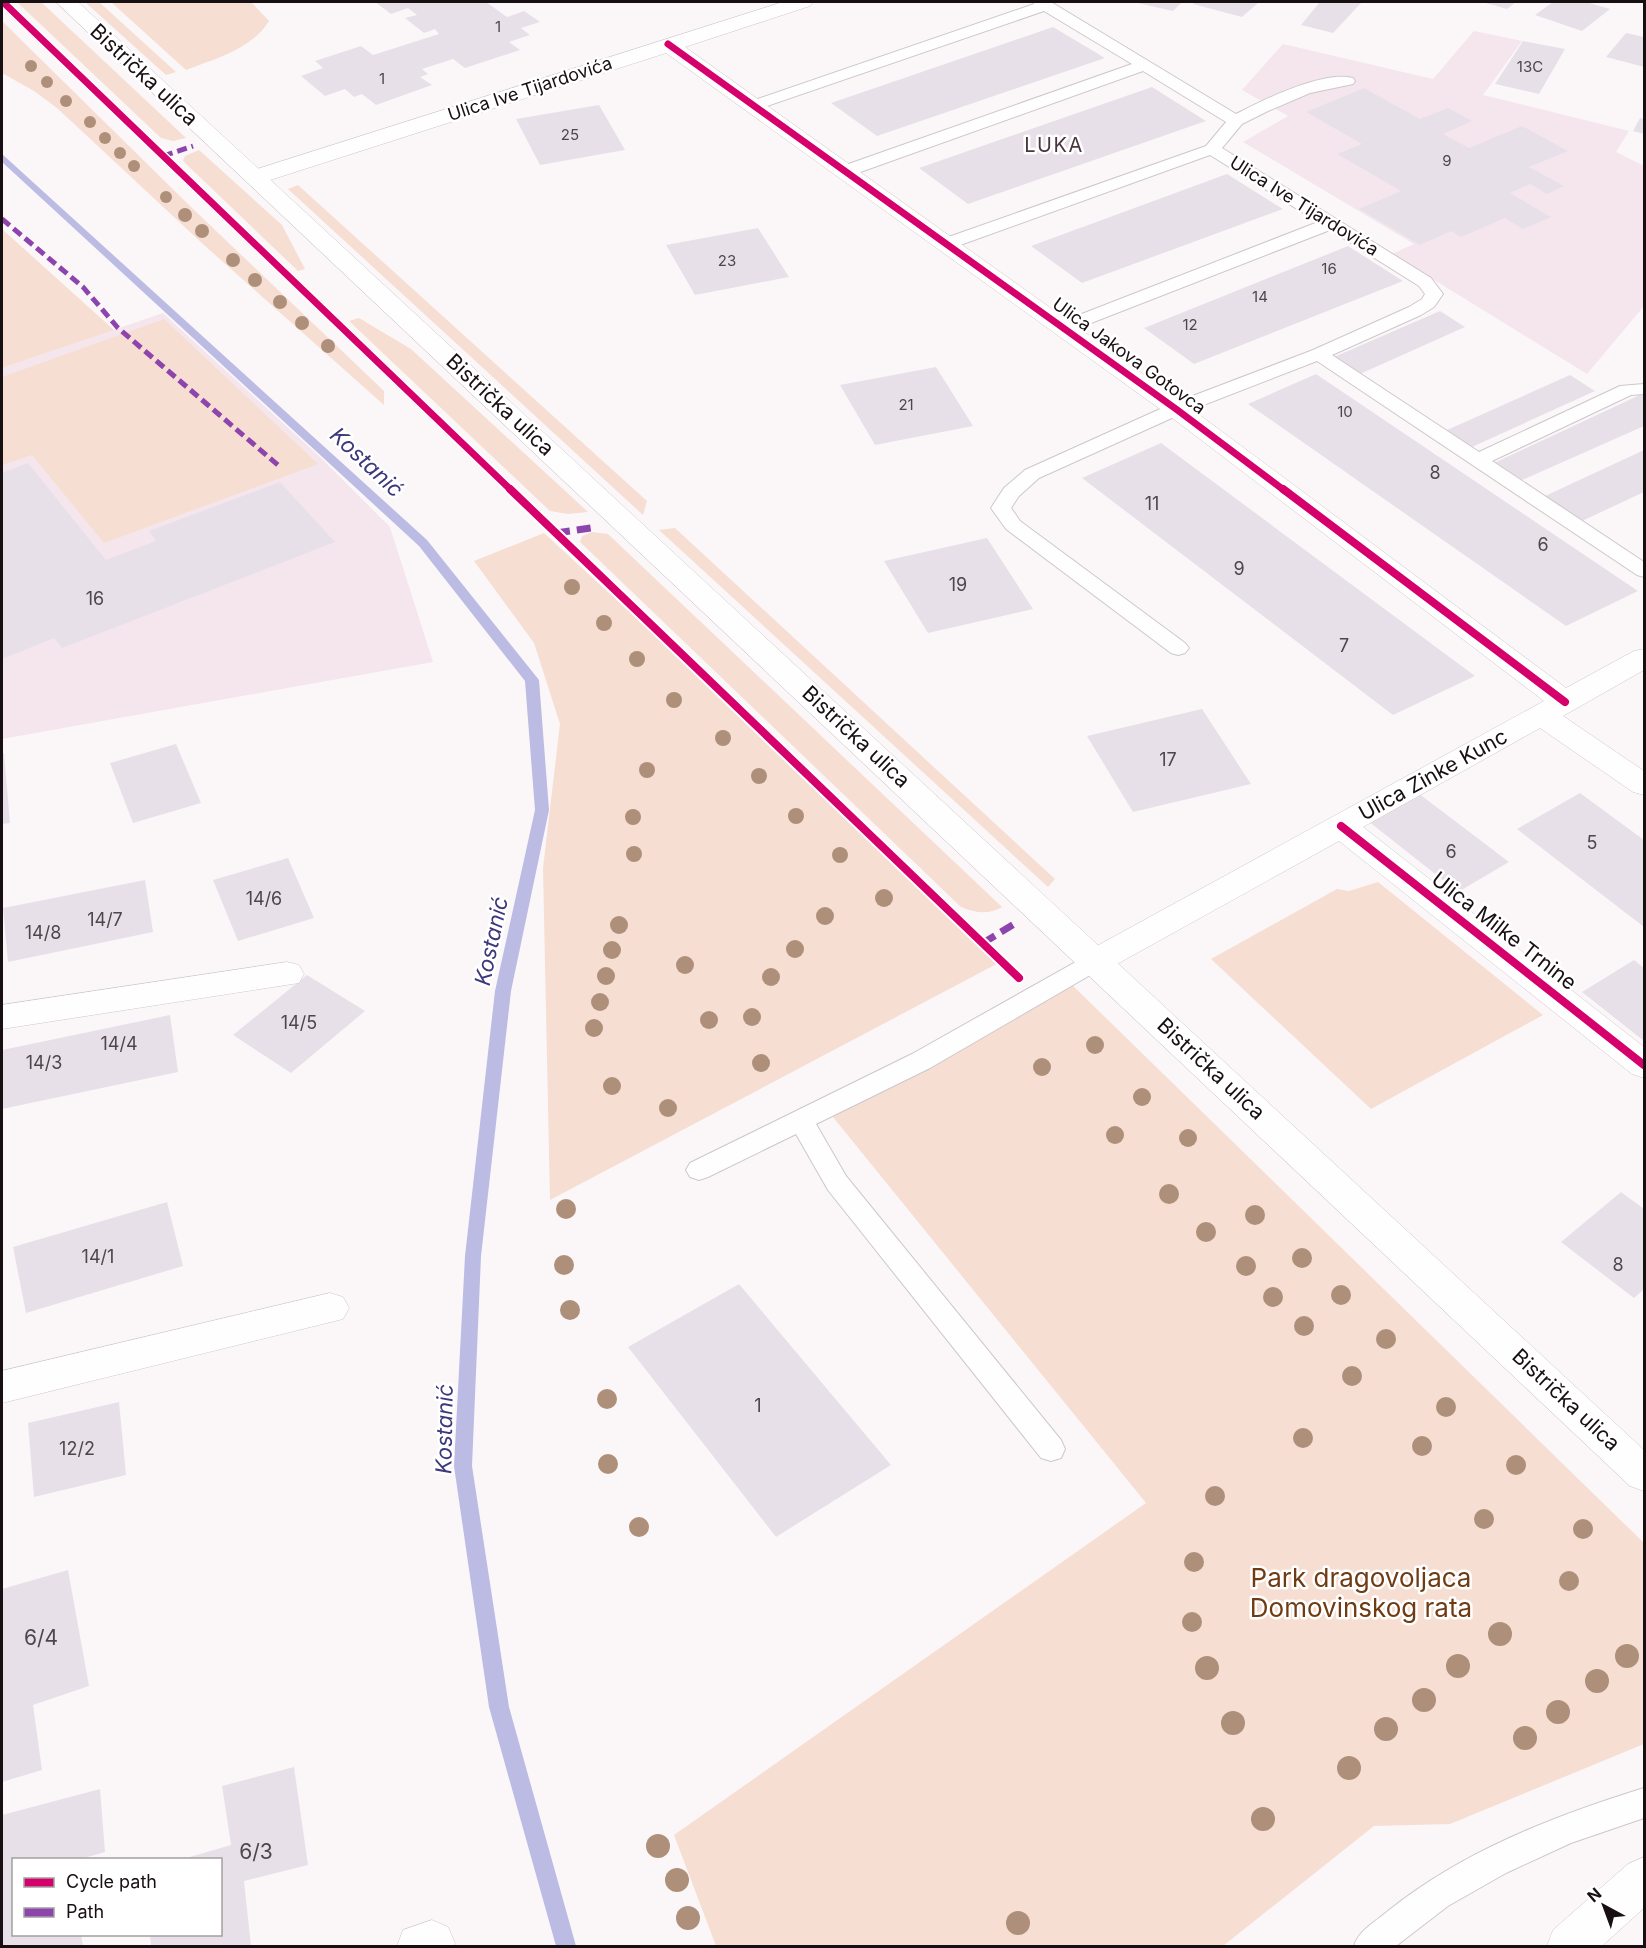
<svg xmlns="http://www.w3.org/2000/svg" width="1646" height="1948" viewBox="0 0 1646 1948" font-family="Inter,sans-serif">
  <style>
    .built { fill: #f4e6ec }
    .green { fill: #f6ded2 }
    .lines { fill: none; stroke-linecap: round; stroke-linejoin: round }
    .stream { fill: #bbbbe4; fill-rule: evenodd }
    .building { fill: #e8e0e9 }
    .lane-casing { stroke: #cdc7ca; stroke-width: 2 }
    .street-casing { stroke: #cdc7ca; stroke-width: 1 }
    .secondary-casing { stroke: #cdc7ca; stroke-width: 1 }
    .lane { fill: #fefefe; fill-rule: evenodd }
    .street { fill: #fefefe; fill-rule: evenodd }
    .secondary { fill: #fefefe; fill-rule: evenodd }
    .quiet-far1 { stroke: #8e44ad; stroke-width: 5; stroke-dasharray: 10 5; stroke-linecap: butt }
    .quiet { stroke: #8e44ad; stroke-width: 7; stroke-dasharray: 14 7; stroke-linecap: butt }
    .cycleway-far1-casing { stroke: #fff; stroke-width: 10 }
    .cycleway-casing { stroke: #fff; stroke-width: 12 }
    .cycleway-far1 { stroke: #d6006c; stroke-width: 7 }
    .cycleway { stroke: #d6006c; stroke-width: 8 }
    .tree { fill: #ae907a }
    .labels { text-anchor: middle; stroke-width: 5; stroke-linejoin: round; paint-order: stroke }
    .far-number-label { font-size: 15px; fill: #4e464b }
    .far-street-label { font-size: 18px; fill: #180f13; stroke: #fff }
    .number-label { font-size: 18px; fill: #4e464b }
    .far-quarter-label { font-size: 20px; letter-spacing: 1.5px; fill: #4b3640; stroke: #fff }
    .street-label { font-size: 21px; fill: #180f13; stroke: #fff }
    .near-number-label { font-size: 21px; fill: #4e464b }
    .water-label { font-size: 22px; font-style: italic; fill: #3d377c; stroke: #fff }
    .near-park-label { font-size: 26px; fill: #6f3b13; stroke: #fff }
  </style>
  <rect width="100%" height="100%" fill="#fbf7f9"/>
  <g class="built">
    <path d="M1474,31L1522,41L1483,95L1629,131L1616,152L1644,166V306L1587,374L1392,254L1414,244L1243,142L1288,116L1242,90L1283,44L1433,79Z"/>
    <path d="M163,313L319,456L390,527L433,662L2,739V368Z"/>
  </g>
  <g class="green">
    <path d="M17,2H41L186,138L173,141L161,138Z"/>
    <path d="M85,2H99L176,72L166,75Z"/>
    <path d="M111,2H251L269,21C252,49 215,59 186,70Z"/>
    <path d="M2,21L191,207L384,391V405L204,245L57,108L34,91L2,73Z"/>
    <path d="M199,150L282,225L305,269L298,271L183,161L185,156Z"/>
    <path d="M298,185L647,501L643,515L288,189Z"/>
    <path d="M2,229L114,330L2,368Z"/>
    <path d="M359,318L411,349L588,512L568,514L550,511L349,321Z"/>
    <path d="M164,319L318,464L104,543L32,455L2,465V377Z"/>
    <path d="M675,528L1055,879L1048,887L659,530Z"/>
    <path d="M592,532L608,534L1002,907C989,915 975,913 961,907L580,542L582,536Z"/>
    <path d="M544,533L1006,959L550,1200L543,868L560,724L534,643L474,561Z"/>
    <path d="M1378,882L1543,1015L1371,1109L1211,959L1337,889L1349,891Z"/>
    <path d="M1066,979L1644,1543V1744L1450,1824L1374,1826L1223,1946H716L674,1835L1146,1503L824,1106Z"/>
  </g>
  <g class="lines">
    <path class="stream" d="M2,154L427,540L539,680L549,810L511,991L481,1256L472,1466L509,1707L576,1946H556L489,1707L454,1466L465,1256L495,991L535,810L525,681L419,546L2,162Z"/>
  </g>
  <g class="building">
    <path d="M375,2H486L507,17L524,11L540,22L521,28L530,35L509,42L520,50L465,68L453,59L422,69L428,74L420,77L432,85L376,105L362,94L354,97L345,89L325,96L301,76L323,68L315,61L361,46L373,55L439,34L435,29L424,33L405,18L417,15L408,8L391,14Z"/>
    <path d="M1133,2H1182L1173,11Z"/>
    <path d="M1195,2H1259L1242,17L1193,4Z"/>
    <path d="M1320,2H1362L1333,33L1301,25Z"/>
    <path d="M1482,2H1516L1507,9Z"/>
    <path d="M1553,2H1586L1610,9L1582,31L1535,15Z"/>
    <path d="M1053,27L1105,58L877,136L831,103Z"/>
    <path d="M1626,33L1644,37V67L1606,57Z"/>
    <path d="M1523,41L1565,49L1539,94L1495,84Z"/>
    <path d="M1152,87L1206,121L968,204L919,168Z"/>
    <path d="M1364,88L1420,119L1448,108L1472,121L1443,134L1469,148L1522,126L1568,151L1529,167L1564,186L1547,194L1530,184L1510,193L1551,217L1523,229L1505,218L1461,237L1451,231L1420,245L1359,209L1401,191L1337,154L1362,144L1306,112Z"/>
    <path d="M599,105L625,150L540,165L516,119Z"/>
    <path d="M1640,118L1644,119V134L1633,131Z"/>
    <path d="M1227,174L1283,209L1082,283L1031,246Z"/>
    <path d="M758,228L789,277L695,295L666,245Z"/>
    <path d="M1348,246L1403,281L1194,364L1144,328Z"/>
    <path d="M1440,311L1465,327L1360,374L1334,357Z"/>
    <path d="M936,367L973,426L875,445L840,385Z"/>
    <path d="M1316,374L1638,591L1566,626L1248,404Z"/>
    <path d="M1570,375L1595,391L1472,447L1447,430Z"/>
    <path d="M1644,393V426L1520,481L1494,463Z"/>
    <path d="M1161,443L1475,676L1393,715L1082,478Z"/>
    <path d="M1644,450V492L1582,521L1545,496Z"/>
    <path d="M28,463L106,560L156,541L149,531L280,482L335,542L62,648L54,638L2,659V473Z"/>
    <path d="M987,538L1033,609L928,633L884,561Z"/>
    <path d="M1202,709L1251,784L1133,812L1087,736Z"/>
    <path d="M176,744L201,803L133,823L110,763Z"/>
    <path d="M4,753L10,823L2,824V754Z"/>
    <path d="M1414,790L1509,862L1458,892L1363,817Z"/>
    <path d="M1580,793L1644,840V927L1517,829Z"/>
    <path d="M288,858L314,918L238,941L213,880Z"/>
    <path d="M145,880L153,932L8,962L3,908Z"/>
    <path d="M1634,960L1644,968V1041L1582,992Z"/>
    <path d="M307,975L365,1011L291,1073L233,1035Z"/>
    <path d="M170,1015L178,1072L2,1109V1050Z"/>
    <path d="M1621,1192L1644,1209V1289L1634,1298L1561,1242Z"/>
    <path d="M167,1202L183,1266L26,1313L13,1247Z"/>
    <path d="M739,1284L891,1465L776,1537L628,1347Z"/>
    <path d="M119,1402L126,1475L34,1497L28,1423Z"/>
    <path d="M68,1570L89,1686L33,1705L42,1770L2,1782V1589Z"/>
    <path d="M294,1767L308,1865L244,1881L251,1946H151L150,1934H220V1860L183,1859L231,1845L222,1786Z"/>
    <path d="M100,1789L105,1852L77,1860H14V1934H81L83,1946H2V1815Z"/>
  </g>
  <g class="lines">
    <g class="lane-casing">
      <g id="lane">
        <path d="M1033,2H1051L1236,114C1263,100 1323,70 1353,78L1355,81L1353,84L1310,93L1268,111L1242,124L1222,148L1431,278L1443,294L1434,307L1421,315L1332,355L1479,452L1620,386L1644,384V394L1631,395L1492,461L1644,562V577L1637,575L1317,361L1183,413L1039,478L1019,496L1011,508L1020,521L1185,643L1189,648L1185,653L1178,655L1171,653L1006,529L991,508L1004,488L1025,470L1169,405L1313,350L1409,307L1422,299L1425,294L1419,286L1330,230L1068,332H1056L1053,328L1056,324L1318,222L1210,155L952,248H940L937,244L940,240L1206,146L1226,122L1143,71L852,175H840L838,171L840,167L1132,64L1044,11L761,108H749L747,105L749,102L1034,4Z"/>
        <path d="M1096,952L1104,955L1108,961L1104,967L930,1068L816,1124L846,1176L1061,1440L1065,1449L1061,1458L1051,1461L1041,1458L828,1190L796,1134L708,1177L699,1180L690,1177L686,1170L690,1163L912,1054L1088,955Z"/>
        <path d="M1644,1788V1818L1571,1843L1506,1873L1448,1906L1396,1946H1354C1359,1930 1375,1922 1388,1911C1463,1851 1554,1816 1644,1788Z"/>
      </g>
    </g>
    <g class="street-casing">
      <g id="street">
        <path d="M783,2H813L810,6L685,47L1185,404L1566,688L1634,651L1644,649V670L1563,716L1644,771V795L1633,792L1540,728L1363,827L1644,1047V1078L1632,1074L1339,841L1108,969L1096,973L1084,969L1080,961L1084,953L1544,701L1167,414L666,53L264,182L256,184L248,182L245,177L248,172Z"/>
        <path d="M287,962L299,965L304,974L299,983L2,1029V1005Z"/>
        <path d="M330,1293L343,1297L349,1308L343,1319L2,1403V1371Z"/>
        <path d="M432,1920L448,1927L455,1943L453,1946H397L403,1930Z"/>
      </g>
    </g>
    <g class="secondary-casing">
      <g id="secondary">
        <path d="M56,2H78L1644,1450V1491L1630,1486Z"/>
        <path d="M1644,1857V1908L1602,1946H1547L1553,1930L1628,1864Z"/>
      </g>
    </g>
    <use href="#lane" class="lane"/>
    <use href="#street" class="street"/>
    <use href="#secondary" class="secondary"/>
    <g class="quiet-far1">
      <path d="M163,156L193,146"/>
      <path d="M2,219L83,287L118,328L278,465"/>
    </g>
    <g class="quiet">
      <path d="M556,533L591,528"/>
      <path d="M983,943L1016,923"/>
    </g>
    <g class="cycleway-far1-casing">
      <g id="cycleway-far1">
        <path d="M3,2L512,491"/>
        <path d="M668,44L1176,409L1285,491"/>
      </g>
    </g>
    <g class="cycleway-casing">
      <g id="cycleway">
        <path d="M510,489L1019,978"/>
        <path d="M1283,489L1565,702"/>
        <path d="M1341,826L1644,1065"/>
      </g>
    </g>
    <use href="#cycleway-far1" class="cycleway-far1"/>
    <use href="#cycleway" class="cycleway"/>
  </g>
  <g class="tree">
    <circle cx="31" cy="66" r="6"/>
    <circle cx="47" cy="82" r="6"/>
    <circle cx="66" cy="101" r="6"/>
    <circle cx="90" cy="122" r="6"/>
    <circle cx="105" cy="138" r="6"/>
    <circle cx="120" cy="153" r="6"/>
    <circle cx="134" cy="166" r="6"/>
    <circle cx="166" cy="197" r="6"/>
    <circle cx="185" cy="215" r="7"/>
    <circle cx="202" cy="231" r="7"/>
    <circle cx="233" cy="260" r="7"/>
    <circle cx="255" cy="280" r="7"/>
    <circle cx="280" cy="302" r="7"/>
    <circle cx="302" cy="323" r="7"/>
    <circle cx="328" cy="346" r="7"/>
    <circle cx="572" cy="587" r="8"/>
    <circle cx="604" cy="623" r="8"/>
    <circle cx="637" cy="659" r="8"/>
    <circle cx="674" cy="700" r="8"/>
    <circle cx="723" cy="738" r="8"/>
    <circle cx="647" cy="770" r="8"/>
    <circle cx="759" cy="776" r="8"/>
    <circle cx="796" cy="816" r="8"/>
    <circle cx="633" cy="817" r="8"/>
    <circle cx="634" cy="854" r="8"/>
    <circle cx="840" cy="855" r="8"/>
    <circle cx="884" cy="898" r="9"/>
    <circle cx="825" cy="916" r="9"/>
    <circle cx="619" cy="925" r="9"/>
    <circle cx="795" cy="949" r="9"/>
    <circle cx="612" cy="950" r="9"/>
    <circle cx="685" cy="965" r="9"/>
    <circle cx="606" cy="976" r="9"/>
    <circle cx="771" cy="977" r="9"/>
    <circle cx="600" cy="1002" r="9"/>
    <circle cx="752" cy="1017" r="9"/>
    <circle cx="709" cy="1020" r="9"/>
    <circle cx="594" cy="1028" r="9"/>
    <circle cx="1095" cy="1045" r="9"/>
    <circle cx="761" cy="1063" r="9"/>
    <circle cx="1042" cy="1067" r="9"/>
    <circle cx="612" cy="1086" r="9"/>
    <circle cx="1142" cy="1097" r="9"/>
    <circle cx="668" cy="1108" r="9"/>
    <circle cx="1115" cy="1135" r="9"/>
    <circle cx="1188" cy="1138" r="9"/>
    <circle cx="1169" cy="1194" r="10"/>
    <circle cx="566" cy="1209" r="10"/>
    <circle cx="1255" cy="1215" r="10"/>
    <circle cx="1206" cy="1232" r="10"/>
    <circle cx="1302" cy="1258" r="10"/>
    <circle cx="564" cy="1265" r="10"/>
    <circle cx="1246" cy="1266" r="10"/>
    <circle cx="1341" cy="1295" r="10"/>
    <circle cx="1273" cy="1297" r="10"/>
    <circle cx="570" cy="1310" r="10"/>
    <circle cx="1304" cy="1326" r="10"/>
    <circle cx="1386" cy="1339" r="10"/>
    <circle cx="1352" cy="1376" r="10"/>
    <circle cx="607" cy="1399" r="10"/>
    <circle cx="1446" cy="1407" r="10"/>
    <circle cx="1303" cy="1438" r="10"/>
    <circle cx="1422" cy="1446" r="10"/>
    <circle cx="608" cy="1464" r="10"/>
    <circle cx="1516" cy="1465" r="10"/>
    <circle cx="1215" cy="1496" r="10"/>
    <circle cx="1484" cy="1519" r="10"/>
    <circle cx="639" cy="1527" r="10"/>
    <circle cx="1583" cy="1529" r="10"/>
    <circle cx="1194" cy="1562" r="10"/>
    <circle cx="1569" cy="1581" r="10"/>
    <circle cx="1192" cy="1622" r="10"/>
    <circle cx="1500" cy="1634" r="12"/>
    <circle cx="1627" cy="1656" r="12"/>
    <circle cx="1458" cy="1666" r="12"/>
    <circle cx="1207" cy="1668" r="12"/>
    <circle cx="1597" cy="1681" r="12"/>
    <circle cx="1424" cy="1700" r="12"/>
    <circle cx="1558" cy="1712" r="12"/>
    <circle cx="1233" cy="1723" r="12"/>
    <circle cx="1386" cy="1729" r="12"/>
    <circle cx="1525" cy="1738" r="12"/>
    <circle cx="1349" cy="1768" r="12"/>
    <circle cx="1263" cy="1819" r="12"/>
    <circle cx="658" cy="1846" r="12"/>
    <circle cx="677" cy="1880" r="12"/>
    <circle cx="688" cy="1918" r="12"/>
    <circle cx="1018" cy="1923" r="12"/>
  </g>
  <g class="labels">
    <g class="far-number-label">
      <text x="498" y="32">1</text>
      <text x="1530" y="72">13C</text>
      <text x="382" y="84">1</text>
      <text x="570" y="140">25</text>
      <text x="1447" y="166">9</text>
      <text x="727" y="266">23</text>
      <text x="1329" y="274">16</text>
      <text x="1260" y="302">14</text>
      <text x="1190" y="330">12</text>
      <text x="906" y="410">21</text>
      <text x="1345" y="417">10</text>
    </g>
    <g class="far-street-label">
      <text transform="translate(530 89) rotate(-18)" y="6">Ulica Ive Tijardovića</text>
      <text transform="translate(1304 206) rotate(32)" y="6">Ulica Ive Tijardovića</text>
      <text transform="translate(1129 356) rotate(36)" y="6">Ulica Jakova Gotovca</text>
    </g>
    <g class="number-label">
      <text x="1435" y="479">8</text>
      <text x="1152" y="510">11</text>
      <text x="1543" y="551">6</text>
      <text x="1239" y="575">9</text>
      <text x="958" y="591">19</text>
      <text x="95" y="605">16</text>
      <text x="1344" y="652">7</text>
      <text x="1168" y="766">17</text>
      <text x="1592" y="849">5</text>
      <text x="1451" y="858">6</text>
      <text x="264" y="905">14/6</text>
      <text x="105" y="926">14/7</text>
      <text x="43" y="939">14/8</text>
      <text x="299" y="1029">14/5</text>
      <text x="119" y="1050">14/4</text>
      <text x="44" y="1069">14/3</text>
      <text x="98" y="1263">14/1</text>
      <text x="1618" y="1271">8</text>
      <text x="758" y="1412">1</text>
      <text x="77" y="1455">12/2</text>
    </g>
    <g class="far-quarter-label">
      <text x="1054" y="152">LUKA</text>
    </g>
    <g class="street-label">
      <text transform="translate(144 75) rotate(43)" y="7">Bistrička ulica</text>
      <text transform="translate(500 405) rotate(43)" y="7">Bistrička ulica</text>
      <text transform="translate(856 737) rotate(43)" y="7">Bistrička ulica</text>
      <text transform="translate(1433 775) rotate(-29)" y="7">Ulica Zinke Kunc</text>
      <text transform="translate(1504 931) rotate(38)" y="7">Ulica Milke Trnine</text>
      <text transform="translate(1211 1069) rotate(43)" y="7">Bistrička ulica</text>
      <text transform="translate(1566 1400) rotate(43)" y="7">Bistrička ulica</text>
    </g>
    <g class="near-number-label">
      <text x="41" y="1645">6/4</text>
      <text x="256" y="1859">6/3</text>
    </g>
    <g class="water-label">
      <text transform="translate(367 462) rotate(43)" y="8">Kostanić</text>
      <text transform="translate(491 941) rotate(-78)" y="8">Kostanić</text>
      <text transform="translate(444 1429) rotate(-89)" y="8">Kostanić</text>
    </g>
    <g class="near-park-label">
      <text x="1361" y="1587">Park dragovoljaca<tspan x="1361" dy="30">Domovinskog rata</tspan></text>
    </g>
  </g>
  <rect width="1646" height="1948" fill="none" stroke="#180f13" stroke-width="6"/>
  <rect x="12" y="1858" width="210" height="78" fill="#ffffff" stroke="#a39fa1" stroke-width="1.5"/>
  <rect x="24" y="1878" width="30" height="9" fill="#d6006c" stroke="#a39fa1" stroke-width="1.5"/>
  <text x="66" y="1888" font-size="18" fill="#180f13">Cycle path</text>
  <rect x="24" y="1908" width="30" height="9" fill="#8e44ad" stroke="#a39fa1" stroke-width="1.5"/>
  <text x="66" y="1918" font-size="18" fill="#180f13">Path</text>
  <g transform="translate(1604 1906) rotate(319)" stroke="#ffffff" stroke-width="4.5" paint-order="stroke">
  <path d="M0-4.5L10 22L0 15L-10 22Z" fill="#180f13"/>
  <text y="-9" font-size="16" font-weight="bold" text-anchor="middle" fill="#180f13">N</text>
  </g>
</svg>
